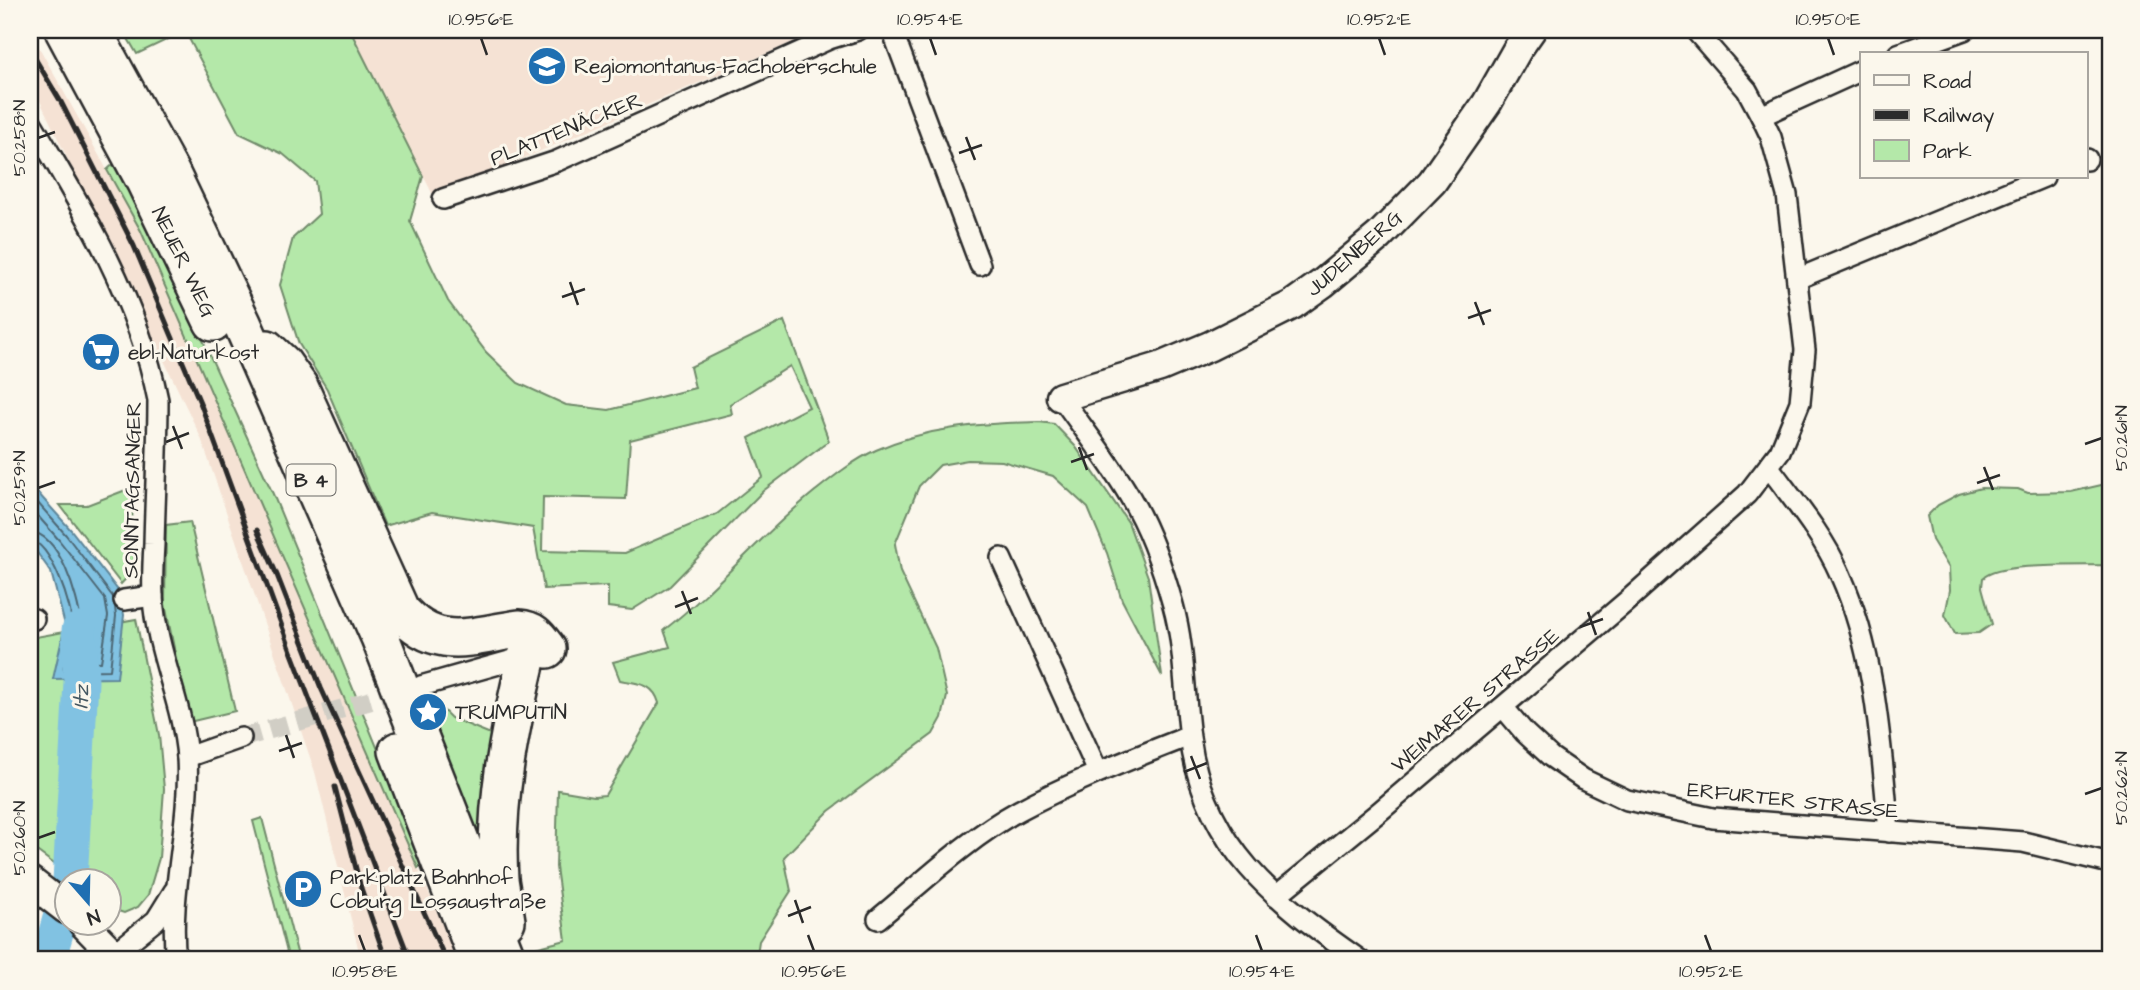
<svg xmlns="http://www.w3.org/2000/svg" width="2140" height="990" viewBox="0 0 2140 990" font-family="'Architects Daughter',sans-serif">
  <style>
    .built { fill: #f5e2d4 }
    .green { fill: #b4e8a9; stroke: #708a6a; stroke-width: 2; fill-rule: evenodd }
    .water { fill: #81c2e2; stroke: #5f8699; stroke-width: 2 }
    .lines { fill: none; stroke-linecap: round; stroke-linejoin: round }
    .shore { stroke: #4d6774; stroke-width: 2 }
    .river { stroke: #81c2e2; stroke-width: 35 }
    .street-tunnel { stroke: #d1cec5; stroke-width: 19; stroke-dasharray: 19 10; stroke-linecap: butt }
    .street-casing { stroke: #2b2b2b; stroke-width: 24 }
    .secondary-casing { stroke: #2b2b2b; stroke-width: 33 }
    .highway-casing { stroke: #2b2b2b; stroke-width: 42 }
    .street { stroke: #fbf7ec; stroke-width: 19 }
    .secondary { stroke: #fbf7ec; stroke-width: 28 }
    .highway { stroke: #fbf7ec; stroke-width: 37 }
    .rail { stroke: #2b2b2b; stroke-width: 5 }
    .ticks { fill: none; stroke: #2b2b2b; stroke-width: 2.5 }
    .labels { text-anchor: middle; stroke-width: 6; stroke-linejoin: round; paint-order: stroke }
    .shield { fill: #fbf7ec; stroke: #696865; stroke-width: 2 }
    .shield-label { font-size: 19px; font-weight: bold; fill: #2b2b2b }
    .poi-label { font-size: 21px; fill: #2b2b2b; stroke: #fbf7ec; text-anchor: start }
    .street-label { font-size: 21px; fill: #2b2b2b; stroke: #fbf7ec }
    .water-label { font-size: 23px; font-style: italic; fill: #455862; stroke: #fbf7ec }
    .neatline { fill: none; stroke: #2b2b2b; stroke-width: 2.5 }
    .ticks-label { font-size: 18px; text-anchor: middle; fill: #2b2b2b }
  </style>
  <rect width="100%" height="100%" fill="#fbf7ec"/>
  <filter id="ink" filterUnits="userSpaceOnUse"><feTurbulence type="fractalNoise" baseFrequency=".0143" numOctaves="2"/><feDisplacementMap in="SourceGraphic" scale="14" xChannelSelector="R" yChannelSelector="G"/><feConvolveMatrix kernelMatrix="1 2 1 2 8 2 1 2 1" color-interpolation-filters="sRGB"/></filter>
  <g filter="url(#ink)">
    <g class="built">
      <path d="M350,30H821L434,197Z"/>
      <path d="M30,31L141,231L458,960H361L315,772L201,438L40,101L30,83Z"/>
    </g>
    <g class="green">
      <path d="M123,30H350L423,176L410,221L448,301L486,352L518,383L566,405L609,410L695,388L690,367L784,321L829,441L763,491L670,586L632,610L608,607V586L544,589L533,528L432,512L385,526L327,389L299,344L280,285L293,238L319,214L315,181L283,154L239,133L185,31L137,54ZM790,366L809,407L749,438L763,477L717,514L625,553L542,551L543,497L626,499L630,440L732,414L730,404Z"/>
      <path d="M120,158L273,494L425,864L418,868L141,231L107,170Z"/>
      <path d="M1039,422L1054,424L1075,446L1128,522L1148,577L1162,676L1122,600L1107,553L1088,508L1053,476L1002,461L968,460L940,465L919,486L895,544L900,572L936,648L947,696L942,718L933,734L829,811L784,857L791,891L759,941L756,960H537L535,948L566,940L556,867L558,790L594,796L605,795L659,703C653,683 639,684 620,680L613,662L670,647L664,630C718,588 761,535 814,492C833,477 854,460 876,450C928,427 983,423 1039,422Z"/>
      <path d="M2110,483V565C2084,566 1999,562 1983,578L1982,587L1992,624L1979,633L1955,634L1945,615L1950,590L1949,568L1932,540L1927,516L1938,505L1959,494L1981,488L2018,489L2028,493L2071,492Z"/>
      <path d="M131,488L135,569L121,584L60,505H87Z"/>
      <path d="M190,522L235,711L189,722L165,604L166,525Z"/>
      <path d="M136,619L159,735L164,789L159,858L148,895L138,907L124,913L109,908L108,881H77L30,846V638Z"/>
      <path d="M444,711L451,718L498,737L483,846L432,716Z"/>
      <path d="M262,818L299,960H289L253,821Z"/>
    </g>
    <path class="water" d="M30,484L71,530L120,593L124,615L117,678L53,679L65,625L51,572L30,543Z"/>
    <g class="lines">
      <g class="shore">
        <path d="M30,494L66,535L113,597"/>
        <path d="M30,507L59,540L105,599L108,616L101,662L74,661C75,649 82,635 81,623C78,598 60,533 30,532"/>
        <path d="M30,540C51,543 73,608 72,627C71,642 62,657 64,671L110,670L116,616L115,607"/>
      </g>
      <g class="river">
        <path d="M70,881L81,682L79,630"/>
        <path d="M48,960L66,898"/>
      </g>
      <path class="street-tunnel" d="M241,738L408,690"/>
      <g class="street-casing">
        <g id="street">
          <path d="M892,30L980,265"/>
          <path d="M1898,54L1964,30"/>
          <path d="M1761,116L1862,70"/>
          <path d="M30,120C82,207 138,299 158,400C158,448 155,496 154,544C153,561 152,579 153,597C156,652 183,703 187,758C191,826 168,893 176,960"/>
          <path d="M2086,160L2087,159"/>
          <path d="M443,199L557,161L829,39L858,30"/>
          <path d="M1797,279L2044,177"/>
          <path d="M1061,397C1084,430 1110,462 1130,497C1150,530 1163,569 1173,605C1185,648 1184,693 1190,737C1204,846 1275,901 1360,960"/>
          <path d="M1769,467C1794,501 1823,535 1840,574C1876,654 1881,746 1889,832"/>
          <path d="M1001,558L1098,772"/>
          <path d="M124,600L153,596"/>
          <path d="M30,620L34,619"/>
          <path d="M421,686L527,656"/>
          <path d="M1503,707L1525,733L1551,757L1583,779L1627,800L1713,818L2023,842L2110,863"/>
          <path d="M187,757L241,738"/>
          <path d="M1276,896L1379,812L1627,601L1747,494L1780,451L1800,402L1805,350L1787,195L1771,137L1761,116L1747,90L1695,30"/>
          <path d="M878,919C923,882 967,839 1018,811C1073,781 1131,759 1189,736"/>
          <path d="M114,954L156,920L174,891"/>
        </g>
      </g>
      <g class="secondary-casing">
        <g id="secondary">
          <path d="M1061,397L1160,367L1210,346L1292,305L1323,283L1379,236L1432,182L1487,103L1517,50L1531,30"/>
          <path d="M30,881L66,909"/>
          <path d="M83,923L119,960"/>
        </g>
      </g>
      <g class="highway-casing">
        <g id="highway">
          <path d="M64,30L145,181L213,322"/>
          <path d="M92,30L171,174L242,323L380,637L507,960"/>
          <path d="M267,349L282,363L299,387L400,610C436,652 470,636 519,629C534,630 538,637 547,649"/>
          <path d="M398,751L478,960"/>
          <path d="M506,921C504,907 501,893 499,879C494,804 510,728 527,656"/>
        </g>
      </g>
      <use href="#street" class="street"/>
      <use href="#secondary" class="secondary"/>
      <use href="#highway" class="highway"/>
      <g class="rail">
        <path d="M30,50L61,102L134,246L201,405L291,651L410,960"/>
        <path d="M257,530L277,575L321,688L446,960"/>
        <path d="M335,787L361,888L386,960"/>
      </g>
    </g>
  </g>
  <path class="ticks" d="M481,38L487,55M930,38L936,55M1379,38L1385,55M1828,38L1834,55M966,137L975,160M38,138L55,132M959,153L982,145M570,282L578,305M562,297L585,289M1475,302L1484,325M1468,318L1491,310M173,426L182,449M166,442L189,433M2085,444L2102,438M1079,447L1087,470M1071,462L1094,454M1984,467L1993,490M1977,483L2000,475M38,488L55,482M682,591L691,614M675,607L698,598M1588,612L1596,635M1580,627L1603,619M286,735L294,758M279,751L302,743M1191,756L1200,779M1184,772L1207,763M2085,794L2102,788M38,838L55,832M795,900L803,923M788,916L811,907M359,935L365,951M808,935L814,951M1256,935L1262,951M1705,935L1711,951"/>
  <defs>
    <g id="school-disc" transform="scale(2.0125)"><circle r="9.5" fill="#1f6fb2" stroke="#fbf7ec"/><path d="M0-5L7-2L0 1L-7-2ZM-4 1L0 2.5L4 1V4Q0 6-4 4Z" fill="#fff"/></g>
    <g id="supermarket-disc" transform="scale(2.0125)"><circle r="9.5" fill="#1f6fb2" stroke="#fbf7ec"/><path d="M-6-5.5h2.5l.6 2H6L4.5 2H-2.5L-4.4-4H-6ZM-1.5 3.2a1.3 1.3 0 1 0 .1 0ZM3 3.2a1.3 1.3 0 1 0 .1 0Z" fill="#fff"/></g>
    <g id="sight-disc" transform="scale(2.0125)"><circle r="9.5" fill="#1f6fb2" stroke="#fbf7ec"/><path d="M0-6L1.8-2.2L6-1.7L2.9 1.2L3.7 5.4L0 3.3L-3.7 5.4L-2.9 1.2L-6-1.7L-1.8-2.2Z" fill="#fff"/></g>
    <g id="parking-disc" transform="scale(2.0125)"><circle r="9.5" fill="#1f6fb2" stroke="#fbf7ec"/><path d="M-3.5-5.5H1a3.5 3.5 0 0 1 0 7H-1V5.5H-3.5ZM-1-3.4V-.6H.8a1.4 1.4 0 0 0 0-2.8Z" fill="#fff"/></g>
  </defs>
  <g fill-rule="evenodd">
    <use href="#school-disc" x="547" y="66"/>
    <use href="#supermarket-disc" x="101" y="352"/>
    <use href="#sight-disc" x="428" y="712"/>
    <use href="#parking-disc" x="303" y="889"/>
  </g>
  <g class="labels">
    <rect class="shield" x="286.5" y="464.5" width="49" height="31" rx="5"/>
    <g class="shield-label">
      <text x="311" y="487">B 4</text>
    </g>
    <g class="poi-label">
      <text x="574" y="73">Regiomontanus-Fachoberschule</text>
      <text x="128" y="359">ebl-Naturkost</text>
      <text x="455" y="719">TRUMPUTIN</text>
      <text x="330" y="884">Parkplatz Bahnhof<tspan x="330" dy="24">Coburg Lossaustraße</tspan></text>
    </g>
    <g class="street-label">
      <text transform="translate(566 129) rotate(-22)" y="7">PLATTENÄCKER</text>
      <text transform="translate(1354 253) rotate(-41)" y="7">JUDENBERG</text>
      <text transform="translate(184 262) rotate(64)" y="7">NEUER WEG</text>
      <text transform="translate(132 490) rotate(-89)" y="7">SONNTAGSANGER</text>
      <text transform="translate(1475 700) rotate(-40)" y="7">WEIMARER STRASSE</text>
      <text transform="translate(1793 800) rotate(6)" y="7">ERFURTER STRASSE</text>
    </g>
    <g class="water-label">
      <text transform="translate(80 697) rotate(-88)" y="8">Itz</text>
    </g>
  </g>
  <rect width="2140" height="990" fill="none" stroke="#fbf7ec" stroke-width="77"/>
  <rect x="1860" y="52" width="228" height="126" fill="#fbf7ec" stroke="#a8a59f" stroke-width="2"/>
  <rect x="1874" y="75" width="35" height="10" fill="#fbf7ec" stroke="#a8a59f" stroke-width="2"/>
  <text x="1923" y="88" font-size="21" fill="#2b2b2b">Road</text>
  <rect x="1874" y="110" width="35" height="10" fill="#2b2b2b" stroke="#a8a59f" stroke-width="2"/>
  <text x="1923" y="122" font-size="21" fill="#2b2b2b">Railway</text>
  <rect x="1874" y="140" width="35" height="21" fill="#b4e8a9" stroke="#a8a59f" stroke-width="2"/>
  <text x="1923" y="158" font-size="21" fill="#2b2b2b">Park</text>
  <g transform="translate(88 902) rotate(160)"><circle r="33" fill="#fbf7ec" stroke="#a8a59f" stroke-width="2"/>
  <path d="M0-5L12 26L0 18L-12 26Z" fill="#1f6fb2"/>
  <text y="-10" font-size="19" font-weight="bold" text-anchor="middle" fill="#2b2b2b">N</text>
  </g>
  <rect x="38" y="38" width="2064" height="913" class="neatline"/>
  <g class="ticks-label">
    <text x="481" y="25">10.956°E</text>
    <text x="930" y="25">10.954°E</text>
    <text x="1379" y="25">10.952°E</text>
    <text x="1828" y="25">10.950°E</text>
    <text transform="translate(19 138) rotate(-90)" y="6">50.258°N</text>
    <text transform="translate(2121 438) rotate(-90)" y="6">50.261°N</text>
    <text transform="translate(19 488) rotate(-90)" y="6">50.259°N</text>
    <text transform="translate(2121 788) rotate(-90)" y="6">50.262°N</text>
    <text transform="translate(19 838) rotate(-90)" y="6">50.260°N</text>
    <text x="365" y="977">10.958°E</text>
    <text x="814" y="977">10.956°E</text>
    <text x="1262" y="977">10.954°E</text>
    <text x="1711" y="977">10.952°E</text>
  </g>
</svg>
